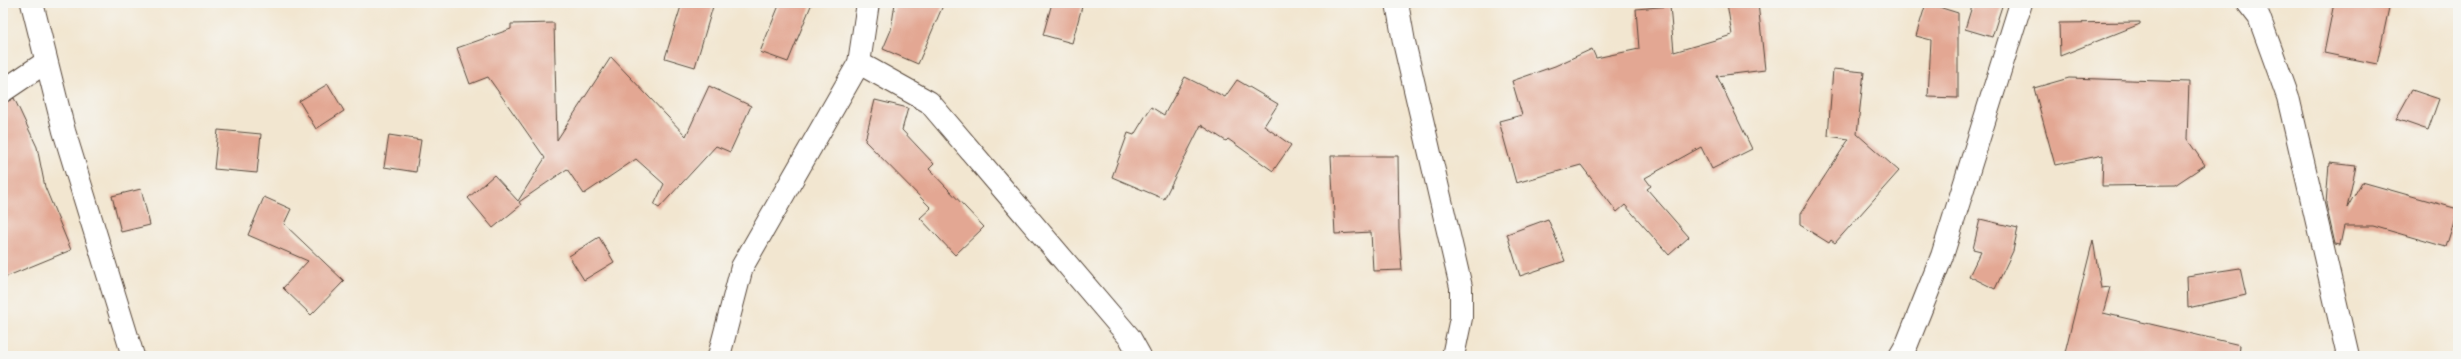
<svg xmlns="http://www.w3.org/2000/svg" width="2461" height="359" viewBox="0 0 2461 359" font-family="'IM FELL DW Pica',serif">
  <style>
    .building { fill: #e3a793 }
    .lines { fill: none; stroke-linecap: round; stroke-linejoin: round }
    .street-casing { stroke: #564639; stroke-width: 24 }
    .street { stroke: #fff; stroke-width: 22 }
  </style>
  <rect width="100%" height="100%" fill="#f6f6f2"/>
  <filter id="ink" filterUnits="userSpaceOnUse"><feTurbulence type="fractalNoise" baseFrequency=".025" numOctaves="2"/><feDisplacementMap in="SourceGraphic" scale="8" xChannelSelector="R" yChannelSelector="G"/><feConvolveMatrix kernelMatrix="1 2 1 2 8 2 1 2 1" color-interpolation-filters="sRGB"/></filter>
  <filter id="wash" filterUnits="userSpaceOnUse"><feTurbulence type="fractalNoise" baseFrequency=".012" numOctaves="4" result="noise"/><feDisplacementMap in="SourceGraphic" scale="16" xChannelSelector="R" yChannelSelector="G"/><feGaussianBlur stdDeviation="0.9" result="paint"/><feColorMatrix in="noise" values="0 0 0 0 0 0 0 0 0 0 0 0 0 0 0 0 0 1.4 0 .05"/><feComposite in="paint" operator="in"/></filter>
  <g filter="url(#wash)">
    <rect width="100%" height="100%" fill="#f2e6d0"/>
    <g id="blocks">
      <g class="building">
        <path d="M682,3H714L695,67L665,58Z"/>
        <path d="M780,3H812L788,62L760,52Z"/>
        <path d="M895,3H944L918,64L883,49L891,30Z"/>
        <path d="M1052,3H1083L1072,43L1043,35Z"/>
        <path d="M1727,3H1758L1765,70L1717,76L1752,149L1712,169L1701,147L1645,178L1651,186L1647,189L1689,237L1669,255L1625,205L1617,212L1581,165L1516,183L1499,121L1522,115L1512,81L1555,66L1592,49L1596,58L1639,49L1636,9L1670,6L1674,52L1732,35Z"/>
        <path d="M1926,3L1958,13V98L1928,97L1931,40L1916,36Z"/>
        <path d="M1973,3H2003L1992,37L1965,29Z"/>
        <path d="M2334,3H2390L2377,64L2324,53Z"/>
        <path d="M2140,22V24L2060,56L2059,23Z"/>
        <path d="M554,23L557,140L611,57L686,136L709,86L751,106L730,152L716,146L659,208L654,205L664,184L636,159L584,194L567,169L519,202L521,205L493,228L468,198L494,175L518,201L545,158L488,77L470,84L457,48L511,29V24Z"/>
        <path d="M1833,69L1864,72L1857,134L1899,171L1835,243L1831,240L1829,243L1800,225V214L1849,139L1828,136Z"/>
        <path d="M1185,77L1225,97L1237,80L1278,104L1264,126L1291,145L1273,171L1228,139L1226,141L1201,125L1164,199L1112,177L1128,133L1134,135L1151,107L1164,115Z"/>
        <path d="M2069,78L2189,82L2187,139L2205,165L2175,185L2102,186L2103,155L2055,165L2034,88Z"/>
        <path d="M328,84L344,111L316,129L299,101Z"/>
        <path d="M2412,90L2439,99L2428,130L2396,119Z"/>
        <path d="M14,98L37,147L45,187L71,250L3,278V103Z"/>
        <path d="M875,100L908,108L902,130L934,164L929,169L984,227L955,255L920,218L931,208L865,141Z"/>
        <path d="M218,130L261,134L257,173L214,169Z"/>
        <path d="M389,135L421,140L416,172L384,167Z"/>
        <path d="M1331,156H1398L1399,230L1402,270L1373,271L1371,232L1335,234Z"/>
        <path d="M2329,163L2356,166L2347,208L2362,182L2458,209L2446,247L2373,226H2344L2340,245L2335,244L2326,204Z"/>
        <path d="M141,189L150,225L121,232L112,196Z"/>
        <path d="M264,197L291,209L284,224L344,281L311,315L283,288L308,261L248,235Z"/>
        <path d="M1548,219L1565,261L1520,276L1507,234Z"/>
        <path d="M1980,219L2018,228L2013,251L1995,289L1969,276L1981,251L1973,249Z"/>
        <path d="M599,237L614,262L584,280L569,256Z"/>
        <path d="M2093,240L2101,288L2110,287L2103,313L2240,345L2239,356H2064Z"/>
        <path d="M2240,268L2246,295L2188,308L2187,276Z"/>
      </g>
    </g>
  </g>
  <g filter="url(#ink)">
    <use href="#blocks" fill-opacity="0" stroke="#564639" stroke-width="1"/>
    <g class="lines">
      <g class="street-casing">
        <g id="street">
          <path d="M32,3L64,131L133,356"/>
          <path d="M1397,3L1404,42L1461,287V318L1453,356"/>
          <path d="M2248,3L2259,17L2288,97L2348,356"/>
          <path d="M859,63L929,102L1130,338L1140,356"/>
          <path d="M3,91L46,62"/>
          <path d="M719,356L742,267L859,63L868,3"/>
          <path d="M1900,356L1907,344L1942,256L2021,3"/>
        </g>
      </g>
      <use href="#street" class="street"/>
    </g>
  </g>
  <rect width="2461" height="359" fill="none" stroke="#f6f6f2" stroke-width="16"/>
</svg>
